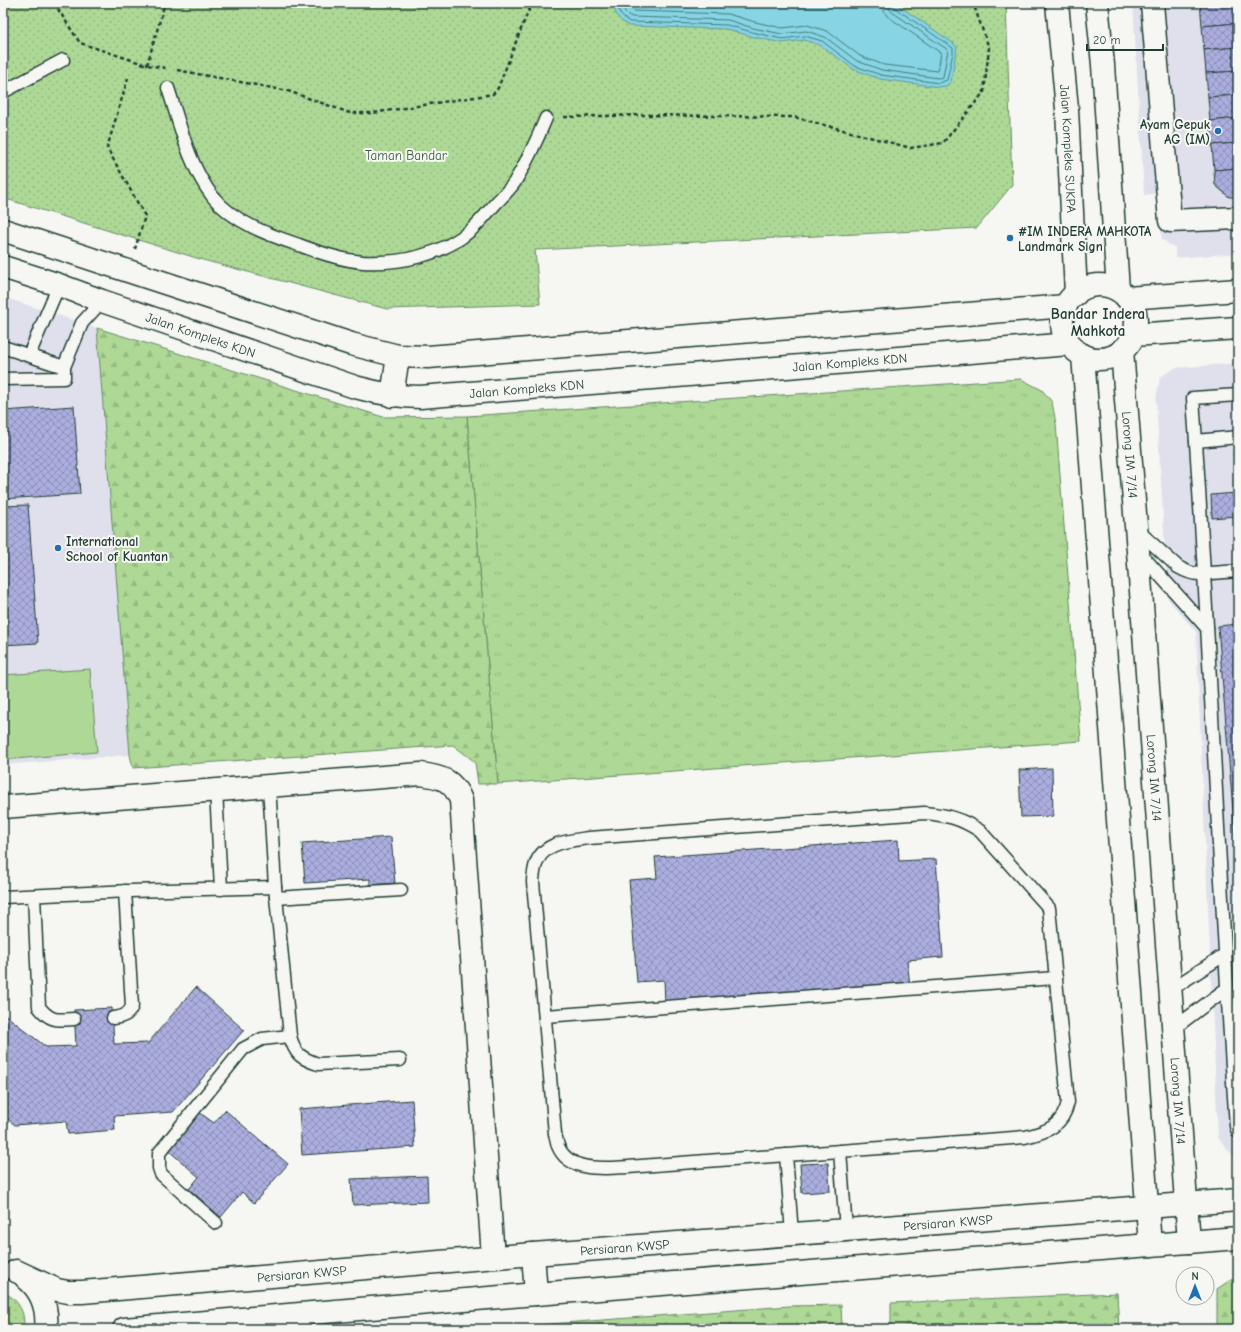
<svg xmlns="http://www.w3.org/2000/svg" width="1241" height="1332" viewBox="0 0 1241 1332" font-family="'Comic Neue',sans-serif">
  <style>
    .built { fill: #e0e0ec }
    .grass { fill: url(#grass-tufts); stroke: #668a65 }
    .forest { fill: url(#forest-firs); stroke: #668a65 }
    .park { fill: url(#park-dots); stroke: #668a65 }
    .pitch { fill: #aed896; stroke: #668a65 }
    .water { fill: #86d4e4; stroke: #5d989e }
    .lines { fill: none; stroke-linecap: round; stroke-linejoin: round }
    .shore { stroke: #48797a; stroke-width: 1 }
    .building { fill: url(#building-cross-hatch); stroke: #1f3d34 }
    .lane-casing { stroke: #1f3d34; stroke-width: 15 }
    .street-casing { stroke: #1f3d34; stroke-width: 25 }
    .secondary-casing { stroke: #1f3d34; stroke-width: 25 }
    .path { stroke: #1f3d34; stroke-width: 2.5; stroke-dasharray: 4 3; stroke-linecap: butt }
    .lane { stroke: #f6f6f2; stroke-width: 12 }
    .street { stroke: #f6f6f2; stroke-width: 22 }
    .secondary { stroke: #f6f6f2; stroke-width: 22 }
    .poi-dot { fill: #1f6fb2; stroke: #f6f6f2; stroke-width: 1.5 }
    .labels { text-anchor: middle; stroke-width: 4; stroke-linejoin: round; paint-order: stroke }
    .poi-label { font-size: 13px; font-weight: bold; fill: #1f3d34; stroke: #f6f6f2; text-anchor: start }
    .street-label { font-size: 13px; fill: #1f3d34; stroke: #f6f6f2 }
    .park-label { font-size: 13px; fill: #3c5c48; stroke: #f6f6f2 }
    .quarter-label { font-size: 15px; font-weight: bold; fill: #1f3d34; stroke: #f6f6f2 }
  </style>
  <defs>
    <pattern id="grass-tufts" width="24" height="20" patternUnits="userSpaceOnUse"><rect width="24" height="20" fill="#aed896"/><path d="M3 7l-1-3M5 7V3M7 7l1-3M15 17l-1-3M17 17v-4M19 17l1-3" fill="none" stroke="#95ba82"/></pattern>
    <pattern id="forest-firs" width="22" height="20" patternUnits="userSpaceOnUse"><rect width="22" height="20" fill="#aed896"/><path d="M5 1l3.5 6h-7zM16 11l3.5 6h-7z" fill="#95ba82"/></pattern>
    <pattern id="park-dots" width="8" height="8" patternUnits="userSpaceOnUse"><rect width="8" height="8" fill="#aed896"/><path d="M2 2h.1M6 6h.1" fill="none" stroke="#95ba82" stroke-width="1.8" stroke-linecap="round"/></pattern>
    <pattern id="building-cross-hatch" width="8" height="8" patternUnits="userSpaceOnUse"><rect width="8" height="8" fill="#acaedf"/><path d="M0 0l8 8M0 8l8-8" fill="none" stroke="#8b8fb6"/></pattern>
  </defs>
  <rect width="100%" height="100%" fill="#f6f6f2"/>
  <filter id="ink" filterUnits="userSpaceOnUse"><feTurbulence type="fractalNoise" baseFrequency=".025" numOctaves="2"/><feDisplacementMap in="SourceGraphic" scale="8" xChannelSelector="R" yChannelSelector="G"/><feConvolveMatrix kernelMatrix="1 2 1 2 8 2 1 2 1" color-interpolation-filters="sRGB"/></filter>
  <g filter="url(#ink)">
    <g class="built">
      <path d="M1133,3H1238V253L1175,258V247L1169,245L1162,239L1158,193L1144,195Z"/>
      <path d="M3,297L97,328L130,755L3,765Z"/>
      <path d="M1238,363V1158L1233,1156L1218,1138L1196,632L1168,599L1156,399L1160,377L1175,368Z"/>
    </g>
    <path class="grass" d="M1021,379L1042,390L1052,402L1056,424L1081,741L498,784L467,416Z"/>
    <g class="forest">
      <path d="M97,328L383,417L467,416L498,784H478L475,762L453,745L133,768L130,755Z"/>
      <path d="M1238,1275V1329H1177L1217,1327V1289Z"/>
      <path d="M1117,1293L1119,1329H483L789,1306L841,1305L842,1328L891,1325V1303Z"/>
    </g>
    <g class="park">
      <path d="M3,3H1006L1012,185L977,228L535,250L540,304L387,309L203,260L3,198Z"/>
      <path d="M3,1292C17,1298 27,1313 23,1329H3Z"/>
    </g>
    <path class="pitch" d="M90,669L97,752L3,760V675Z"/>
    <path class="water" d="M614,3H895L953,43L957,47L951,82L946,86L939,87L880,79L853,69L820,45L804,40L782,43L750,36L727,29L629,26C619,20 614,15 614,3Z"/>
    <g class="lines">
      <g class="shore">
        <path d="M618,3C618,13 621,17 630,22L727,25L752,32L782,39L805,36L822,41L855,66L881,75L939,83L947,80L953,53V48L895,8L893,3"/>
        <path d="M623,3C623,10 625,14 632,17L728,20L753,28L782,34L806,31L825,37L857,61L882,70L938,78L943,77L948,50L892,12L889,8L888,3"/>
        <path d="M629,3L630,8L633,11L728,14L755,22L782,28L807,25L827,31L860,56L884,65L938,71L941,53L887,16L883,9L882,3"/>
      </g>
    </g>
    <g class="building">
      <path d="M1200,3H1238V23L1202,26Z"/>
      <path d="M1238,23V47L1204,50L1202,26Z"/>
      <path d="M1238,47V71L1206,73L1204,50Z"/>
      <path d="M1238,71V95L1208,97L1206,73Z"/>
      <path d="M1238,95V118L1210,121L1208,97Z"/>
      <path d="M1238,118V143L1212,145L1210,121Z"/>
      <path d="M1238,143V168L1214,170L1212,145Z"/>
      <path d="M1238,168V197H1229L1215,185L1214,170Z"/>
      <path d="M74,406L80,494L3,499V411Z"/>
      <path d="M1233,452H1238V530L1237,516L1212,518L1211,495L1236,493Z"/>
      <path d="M28,505L38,643L3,645V506Z"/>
      <path d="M1238,624V873L1218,626Z"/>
      <path d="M1052,768L1053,816L1021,817L1019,770Z"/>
      <path d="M391,837L395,883L370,885V879L305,883L302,843Z"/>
      <path d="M898,840L899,861L936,859L943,957L907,960L910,985L665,1003L664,980L637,982L629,880L657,878L655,857Z"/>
      <path d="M196,987L244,1030L173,1112L114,1116L115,1130L68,1134L66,1121L15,1125L3,1115V1013L46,1047L76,1046L74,1010L112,1008L114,1044L148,1043Z"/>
      <path d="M412,1100L415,1147L302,1155L299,1109Z"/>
      <path d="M225,1110L288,1164L254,1203L242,1192L221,1217L189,1189L199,1177L168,1150L200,1113L214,1123Z"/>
      <path d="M828,1163L830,1191L802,1193L800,1164Z"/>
      <path d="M427,1176L428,1202L353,1205L351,1179Z"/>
    </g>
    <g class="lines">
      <g class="lane-casing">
        <g id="lane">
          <path d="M168,88C180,125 189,166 213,197C233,222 269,235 299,245C320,253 341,260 363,262C400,264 443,255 471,230C480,222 488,212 496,203C502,197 509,190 514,183C527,162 537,140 546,118"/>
          <path d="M3,92L63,60"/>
          <path d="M3,347L64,367"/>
          <path d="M29,355L59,285"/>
          <path d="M3,379L64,378V367L82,323L102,301"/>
          <path d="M1238,395L1193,398C1210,641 1219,884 1236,1126L1238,1132"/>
          <path d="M1196,441L1238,437"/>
          <path d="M1136,529L1178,567C1185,571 1191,574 1199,574L1238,571"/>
          <path d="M1139,552L1207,628"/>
          <path d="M268,786L270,801L275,887L290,1036C295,1054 300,1058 318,1064L400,1060"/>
          <path d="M216,789L221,889"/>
          <path d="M924,813C947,815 960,818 980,831L1049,908L1068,1102C1063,1126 1047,1132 1025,1137L628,1167C605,1168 569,1173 558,1146C557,1142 556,1137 555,1134L533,882C533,877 534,872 535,867C541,842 568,841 589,838Z"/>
          <path d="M34,896L39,1007C51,1022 57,1020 74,1019"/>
          <path d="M3,897L130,891L275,887"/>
          <path d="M276,898L401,890"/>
          <path d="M1170,990L1224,955"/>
          <path d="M545,1016L1056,978"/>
          <path d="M113,1018C122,1017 129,1015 132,1006L125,891"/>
          <path d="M1173,1029L1226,989"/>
          <path d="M840,1151L846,1230"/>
          <path d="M786,1155L792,1234"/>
          <path d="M216,1223L161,1174L159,1168V1153L243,1049L262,1039L290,1036"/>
        </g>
      </g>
      <g class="street-casing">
        <g id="street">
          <path d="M1152,3L1170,221L1238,218"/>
          <path d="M3,807L421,774C442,777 453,780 461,800L493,1257"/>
        </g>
      </g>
      <g class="secondary-casing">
        <g id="secondary">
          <path id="s1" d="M1057,3L1067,109L1076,294"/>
          <path d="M1097,3L1103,65L1118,290"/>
          <path d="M3,230L351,344L398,356L428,357L1066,306"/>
          <path id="s2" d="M3,267L59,285L102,301L355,387C377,393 398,397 420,397L1070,344"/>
          <circle cx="1099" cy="322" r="37"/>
          <path d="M1127,298L1238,290"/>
          <path d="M1133,335L1238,328"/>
          <path id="s3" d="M1122,350L1138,551L1189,1242"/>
          <path d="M1083,355L1150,1245"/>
          <path d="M392,396L398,356"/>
          <path d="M533,1254L536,1294"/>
          <path id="s4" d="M16,1271L57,1290L68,1292H82L533,1254L1238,1200"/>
          <path d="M26,1278C42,1291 48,1309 46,1329"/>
          <path d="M124,1329L536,1294L1238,1238"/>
        </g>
      </g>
      <g class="path">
        <path d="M54,3L80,43L147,65L166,68"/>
        <path d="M147,65L165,3"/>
        <path d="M177,70L288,91L350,113H373L487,95L493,94L498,88L525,19L532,3"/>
        <path d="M128,78L107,148L145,216L135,249"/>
        <path d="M564,117L643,115L794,117L911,148L943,143L984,92L989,48L973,3"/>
      </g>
      <use href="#lane" class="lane"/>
      <use href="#street" class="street"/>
      <use href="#secondary" class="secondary"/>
    </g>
  </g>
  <g class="poi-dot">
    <circle cx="1218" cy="131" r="4"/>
    <circle cx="1010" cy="238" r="4"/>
    <circle cx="58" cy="548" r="4"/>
  </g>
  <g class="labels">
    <g class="poi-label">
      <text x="1210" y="129" text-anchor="end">Ayam Gepuk<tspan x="1210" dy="15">AG (IM)</tspan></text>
      <text x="1018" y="236">#IM INDERA MAHKOTA<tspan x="1018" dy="15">Landmark Sign</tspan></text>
      <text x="66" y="546">International<tspan x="66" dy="15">School of Kuantan</tspan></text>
    </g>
    <g class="street-label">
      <text dy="5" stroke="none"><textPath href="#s1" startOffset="146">Jalan Kompleks SUKPA</textPath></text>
      <text dy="5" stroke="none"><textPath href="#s2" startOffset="209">Jalan Kompleks KDN</textPath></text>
      <text dy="5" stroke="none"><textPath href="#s2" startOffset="869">Jalan Kompleks KDN</textPath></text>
      <text dy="5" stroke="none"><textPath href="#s2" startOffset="545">Jalan Kompleks KDN</textPath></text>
      <text dy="5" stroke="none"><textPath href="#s3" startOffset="105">Lorong IM 7/14</textPath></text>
      <text dy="5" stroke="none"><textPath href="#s3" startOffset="429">Lorong IM 7/14</textPath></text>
      <text dy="5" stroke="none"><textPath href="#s3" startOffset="753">Lorong IM 7/14</textPath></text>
      <text dy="5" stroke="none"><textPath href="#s4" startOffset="939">Persiaran KWSP</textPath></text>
      <text dy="5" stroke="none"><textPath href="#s4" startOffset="615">Persiaran KWSP</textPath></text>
      <text dy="5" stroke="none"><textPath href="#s4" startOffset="291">Persiaran KWSP</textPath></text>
    </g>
    <g class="park-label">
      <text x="406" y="160">Taman Bandar</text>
    </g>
    <g class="quarter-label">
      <text x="1098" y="319">Bandar Indera<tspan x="1098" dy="17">Mahkota</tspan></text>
    </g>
  </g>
  <rect width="1241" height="1332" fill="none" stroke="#f6f6f2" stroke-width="16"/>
  <rect x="8" y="8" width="1225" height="1316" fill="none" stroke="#1f3d34" stroke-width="1.5" filter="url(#ink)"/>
  <g transform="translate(1195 1286)"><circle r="19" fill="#f6f6f2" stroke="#a0aca6"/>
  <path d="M0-3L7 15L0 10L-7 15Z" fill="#1f6fb2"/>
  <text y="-6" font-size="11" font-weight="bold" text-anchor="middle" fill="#1f3d34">N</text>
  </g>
  <path d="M1087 44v6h76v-6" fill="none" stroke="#1f3d34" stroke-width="2"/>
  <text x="1093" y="44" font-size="12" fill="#1f3d34" stroke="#f6f6f2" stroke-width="3" paint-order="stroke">20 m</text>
</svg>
